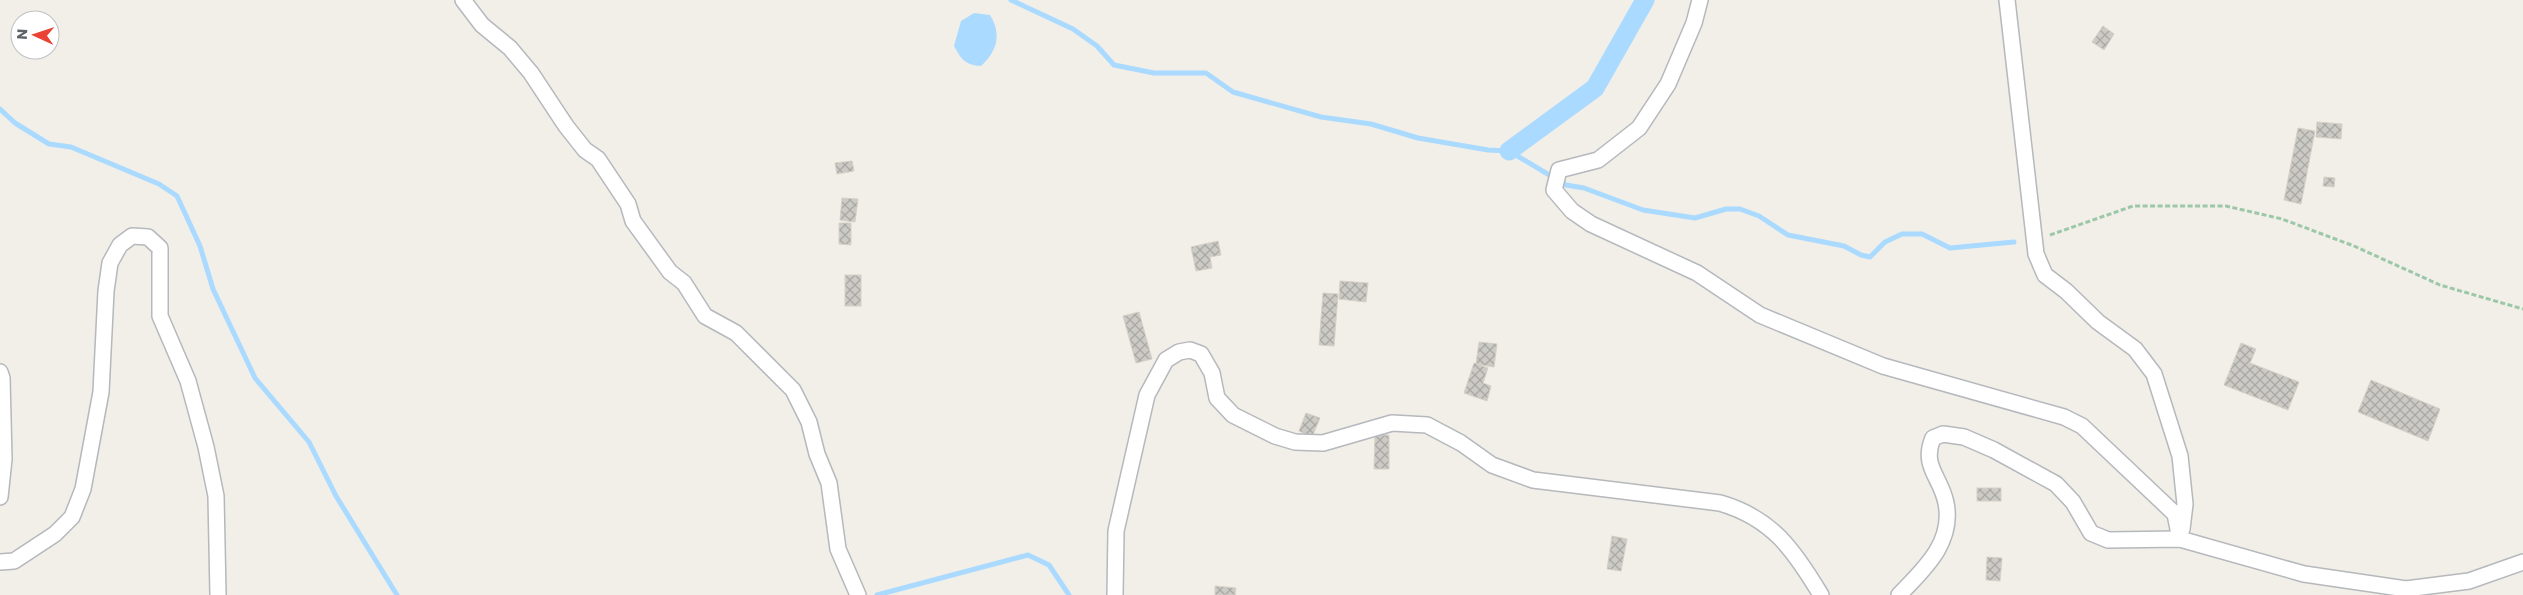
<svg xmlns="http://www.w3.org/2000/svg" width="2523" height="595" viewBox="0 0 2523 595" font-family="Poppins,sans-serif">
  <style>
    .water { fill: #aadaff }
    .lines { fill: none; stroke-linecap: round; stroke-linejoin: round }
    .stream { stroke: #aadaff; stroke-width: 5 }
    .canal { stroke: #aadaff; stroke-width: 19 }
    .building { fill: url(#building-cross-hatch); stroke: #d6d1c6 }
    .street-casing { stroke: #b5b8bc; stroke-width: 18 }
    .path { stroke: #9cc7a9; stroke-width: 3; stroke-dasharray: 5 2.5; stroke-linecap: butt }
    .street { stroke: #fff; stroke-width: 15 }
  </style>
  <defs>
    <pattern id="building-cross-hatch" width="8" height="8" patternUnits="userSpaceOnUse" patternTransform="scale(1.25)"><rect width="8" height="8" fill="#cccac5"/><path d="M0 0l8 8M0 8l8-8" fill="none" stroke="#a9a8a4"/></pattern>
  </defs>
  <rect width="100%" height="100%" fill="#f1efe8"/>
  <path class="water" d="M974,13L990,15C1002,35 997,51 981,66C965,65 961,59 954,46L961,21Z"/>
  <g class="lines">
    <g class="stream">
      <path d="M1011,0L1073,29L1097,46L1114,65L1154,73H1206L1233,92L1321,117L1371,124L1418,138L1488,150L1509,151L1566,185L1584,188L1643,210L1695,218L1726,209H1740L1759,216L1788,235L1844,246L1861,255L1870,257L1885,242L1902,234H1922L1950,248L2014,242"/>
      <path d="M0,109L15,123L49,144L71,147L159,184L177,196L200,246L213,289L255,378L309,442L336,496L397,595"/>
      <path d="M877,595L1028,555L1049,565L1069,595"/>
    </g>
    <path class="canal" d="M1509,151L1595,88L1645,0"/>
  </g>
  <g class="building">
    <path d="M2103,26L2114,34L2104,50L2092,42Z"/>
    <path d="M2317,122L2342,124L2341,139L2316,137Z"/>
    <path d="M2298,128L2315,131L2301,204L2284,200Z"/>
    <path d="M852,161L854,171L837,174L835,163Z"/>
    <path d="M2324,177L2335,178L2334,187L2323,186Z"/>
    <path d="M842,198L858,199L855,222L840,220Z"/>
    <path d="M839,223H851V245L839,244Z"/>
    <path d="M1218,241L1221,255L1210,257L1212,268L1196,271L1191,247Z"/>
    <rect x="845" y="275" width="16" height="31"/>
    <path d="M1340,281L1368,283L1366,302L1339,299Z"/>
    <path d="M1323,293L1338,294L1334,346L1319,345Z"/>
    <path d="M1139,312L1152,359L1136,363L1123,316Z"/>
    <path d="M1479,342L1497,344L1494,367L1476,364Z"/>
    <path d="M2241,343L2256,349L2250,363L2299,382L2288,410L2224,385Z"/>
    <path d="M1474,363L1488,368L1483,383L1491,386L1487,401L1464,393Z"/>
    <path d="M2371,380L2440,409L2428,441L2358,412Z"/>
    <path d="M1306,413L1320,418L1312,437L1299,431Z"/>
    <path d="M1375,435H1389V469H1374Z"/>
    <rect x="1977" y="488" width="24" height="13"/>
    <path d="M1612,536L1627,539L1621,571L1607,569Z"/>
    <path d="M1987,557L2002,558L2000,581L1986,580Z"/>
    <path d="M1215,586L1236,588L1235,595H1215Z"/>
  </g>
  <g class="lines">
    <g class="street-casing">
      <g id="street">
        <path d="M463,0L482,25L510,48L531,73L566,126L585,150L598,159L628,204L633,221L670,272L684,283L705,316L736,333L793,390L809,422L817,454L829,483L838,549L858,595"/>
        <path d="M1700,0L1694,23L1668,84L1639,128L1598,160L1559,170L1554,190L1572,211L1591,224L1697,273L1760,315L1883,366L2064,417L2082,426L2175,514L2180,539"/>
        <path d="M2007,0L2036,254L2045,275L2066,291L2098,322L2135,349L2154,374L2180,456L2185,504L2182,529"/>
        <path d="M0,372L2,378L4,459L0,497"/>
        <path d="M0,562L14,561L55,534L72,517L83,489L101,392L106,291L110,263L120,245L132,236L148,237L160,248V316L188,381L206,447L216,496L218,595"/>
        <path d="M1115,595L1116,531L1147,395L1166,360L1179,352L1190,350L1201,354L1212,373L1217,398L1233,415L1275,436L1295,442L1323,443L1392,423L1427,425L1461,443L1492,465L1533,480L1720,503C1772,518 1794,550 1821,595"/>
        <path d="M1899,595C1923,570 1954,543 1946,503C1941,477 1921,466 1933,438L1943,434L1964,437L1994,450L2056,484L2073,502L2091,533L2108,540L2180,539L2304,574L2406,589L2469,581L2523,562"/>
      </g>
    </g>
    <path class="path" d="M2050,235L2133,206H2226L2282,219L2354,246L2440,285L2523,309"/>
    <use href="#street" class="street"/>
  </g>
  <g transform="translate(35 35) rotate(273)"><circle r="24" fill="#ffffff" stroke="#bfc1c3"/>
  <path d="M0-4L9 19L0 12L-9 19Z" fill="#ea4335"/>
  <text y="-8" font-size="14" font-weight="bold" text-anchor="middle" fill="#5f6368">N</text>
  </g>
</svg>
